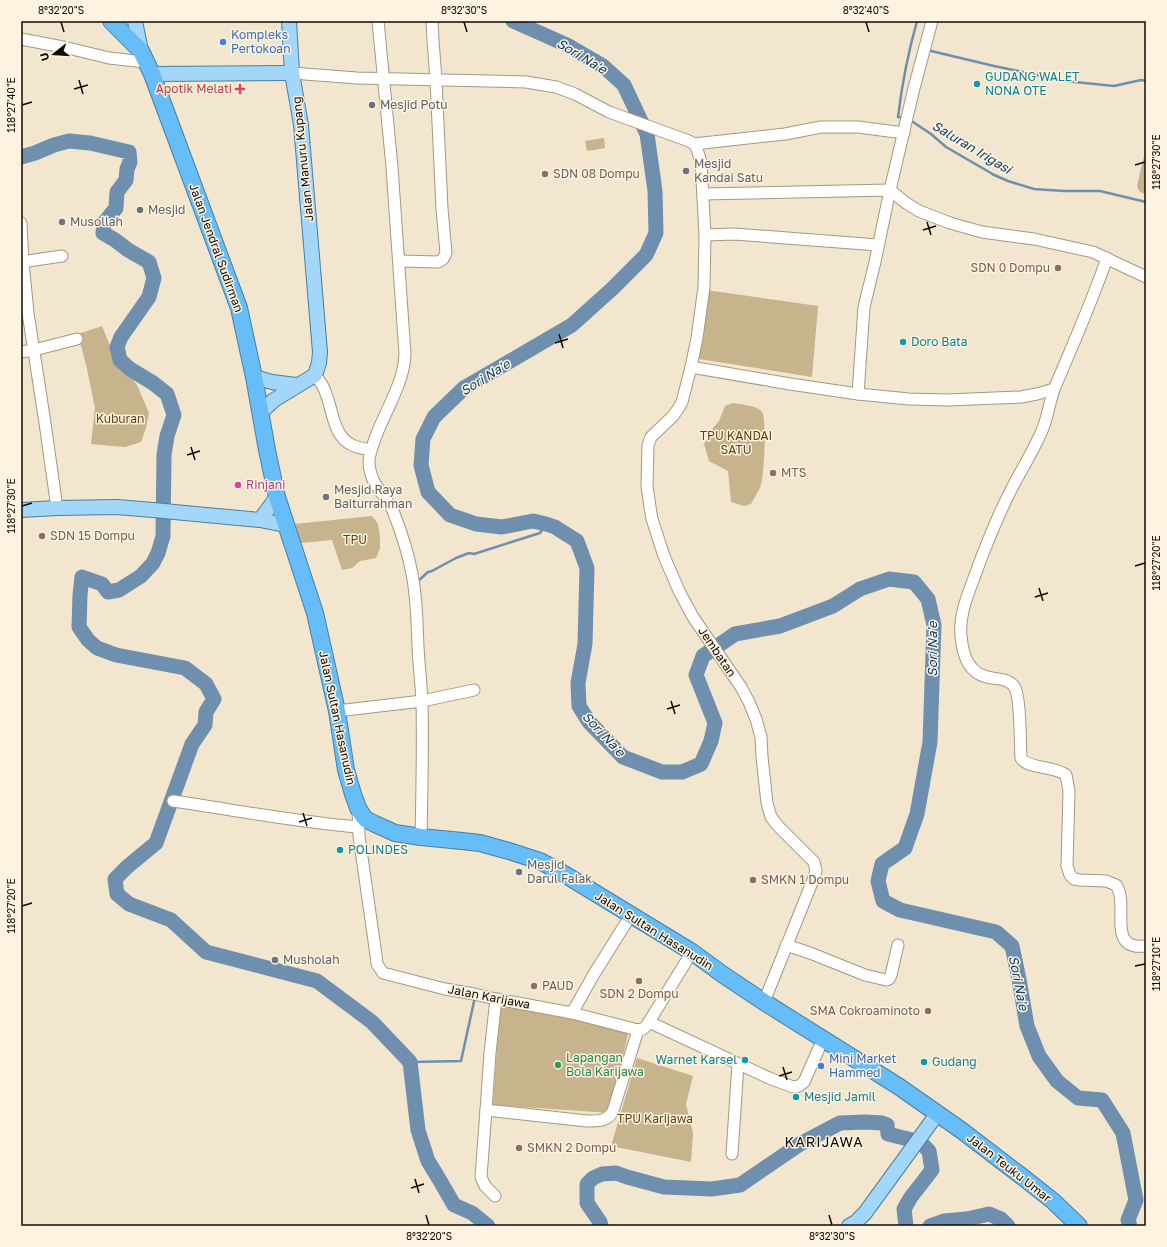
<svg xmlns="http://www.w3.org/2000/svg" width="1167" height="1247" viewBox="0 0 1167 1247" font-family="'Golos Text',sans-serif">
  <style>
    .green { fill: #c7b38c }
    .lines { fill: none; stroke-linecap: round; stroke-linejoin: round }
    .stream { stroke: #6f8fae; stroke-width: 2.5 }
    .river { stroke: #6f8fae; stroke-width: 15 }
    .minor-casing { stroke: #a49883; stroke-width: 13 }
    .major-casing { stroke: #487fa2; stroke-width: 16 }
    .highway-casing { stroke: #487fa2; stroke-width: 18 }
    .minor { stroke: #fff; stroke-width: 11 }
    .major { stroke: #a3d7fa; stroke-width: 14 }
    .highway { stroke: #66bdf7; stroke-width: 16 }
    .ticks { fill: none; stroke: #0f0b04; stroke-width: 1.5 }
    .shop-dot { fill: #3f7fe0; stroke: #fdf3e0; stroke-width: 1.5 }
    .culture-dot { fill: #0f9aa8; stroke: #fdf3e0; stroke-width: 1.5 }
    .health-dot { fill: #e0444e; stroke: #fdf3e0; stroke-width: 1.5 }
    .worship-dot { fill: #6b7280; stroke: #fdf3e0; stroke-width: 1.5 }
    .education-dot { fill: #8d6e63; stroke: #fdf3e0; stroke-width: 1.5 }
    .hotel-dot { fill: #d1479c; stroke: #fdf3e0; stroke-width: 1.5 }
    .leisure-dot { fill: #2e9e5b; stroke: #fdf3e0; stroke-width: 1.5 }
    .labels { text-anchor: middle; stroke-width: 3; stroke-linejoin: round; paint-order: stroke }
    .shop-label { font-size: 12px; fill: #366cbe; stroke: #fdf3e0; text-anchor: start }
    .culture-label { font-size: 12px; fill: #0d838f; stroke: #fdf3e0; text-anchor: start }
    .health-label { font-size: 12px; fill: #be3a42; stroke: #fdf3e0; text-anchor: end }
    .worship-label { font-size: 12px; fill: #5b616d; stroke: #fdf3e0; text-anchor: start }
    .street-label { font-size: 12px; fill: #0f0b04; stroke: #fdf3e0 }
    .education-label { font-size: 12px; fill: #785e54; stroke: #fdf3e0; text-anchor: start }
    .park-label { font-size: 12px; fill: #5c4514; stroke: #fdf3e0 }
    .hotel-label { font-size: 12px; fill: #b23c85; stroke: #fdf3e0; text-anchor: start }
    .leisure-label { font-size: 12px; fill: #27864d; stroke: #fdf3e0; text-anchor: start }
    .water-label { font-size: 13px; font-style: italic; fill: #0c426c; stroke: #fdf3e0 }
    .quarter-label { font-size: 14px; letter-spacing: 1px; fill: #0f0b04; stroke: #fdf3e0 }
    .neatline { fill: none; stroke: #0f0b04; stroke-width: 1.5 }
    .ticks-label { font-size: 10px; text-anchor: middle; fill: #0f0b04 }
  </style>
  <rect width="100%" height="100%" fill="#f2e6ce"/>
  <g class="green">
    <path d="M604,138L605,148L587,151L585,141Z"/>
    <path d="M1145,152H1146V195L1139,191L1137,186Z"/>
    <path d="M706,290L818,306L812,377L699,359Z"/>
    <path d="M102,326L111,348L122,366L137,385L149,413L146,428L141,442L125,447L91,444L95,408L87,369L78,334Z"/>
    <path d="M733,403C740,404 759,406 762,412C767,419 764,475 761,485C759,491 754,498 751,504L744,506L731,502L728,471L709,461L704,444L713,428L719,421L725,406Z"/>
    <path d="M372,516L378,524L380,537V548L376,558L360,561L352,568L342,570L332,540L301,543L295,524Z"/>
    <path d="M500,1002L630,1025L610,1113L493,1105Z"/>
    <path d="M637,1058L693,1076L686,1104L693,1133L691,1162L611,1146Z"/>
  </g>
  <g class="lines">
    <g class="stream">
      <path d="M927,50L994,66L1065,81L1114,86L1141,80L1146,81"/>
      <path d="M903,118L898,117C902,84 908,53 917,21"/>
      <path d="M910,120L931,134L946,147L996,176L992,174L1008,181L1034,189L1064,191H1100L1146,202"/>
      <path d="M417,582L428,572L432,571L456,558L469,553L474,554L540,533L546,524"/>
      <path d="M410,1062L461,1061L475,997"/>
    </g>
    <g class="river">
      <path d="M513,21L567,45L603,66L624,85L647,134L655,191L656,233L646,255L613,288L572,325L464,388L434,417L423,439L421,465L428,492L450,515L476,524L502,527L533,521L546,524L555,527L577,541L587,568L585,644L578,683L579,706L589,722L623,757L662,772H682L701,764L711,741L715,723L696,675L703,656L735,634L780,626L833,606L860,589L889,579L914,582L928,599L934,625L930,742L917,814L905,848L882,864L878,881L883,901L900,910L996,932L1012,946L1019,979L1027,1026L1039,1056L1057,1081L1078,1098L1102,1100L1123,1133L1136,1200L1128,1220L1130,1226"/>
      <path d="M21,157L35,153L54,145L69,141L90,143L129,152L130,162L127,169L126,180L117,192L116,208L104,223L103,233L115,240L128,250L149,262L154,278L149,297L121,337L117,347L120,360L130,369L153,383L167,394L174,415L167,436L164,455L163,536L158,553L153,563L141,576L119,590L108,592L102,584L82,577L80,595L79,627L88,640L97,648L116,655L185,668L206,684L214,699L206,712L205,725L192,744L156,843L127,867L115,879L117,894L129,904L171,920L206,952L317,981L372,1022L410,1062L418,1130L428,1161L439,1179L454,1205L472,1213L488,1226"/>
      <path d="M601,1226L600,1222L587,1203V1184L593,1178L602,1174L616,1173L627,1177L664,1187L712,1189L740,1185L800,1144L840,1123L865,1122L882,1123L887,1125L888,1134L920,1142L929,1151L932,1170L911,1197L904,1209L906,1226"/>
      <path d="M930,1226L944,1221L967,1219L989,1214L1001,1219L1008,1226"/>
    </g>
    <g class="minor-casing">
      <g id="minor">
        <path d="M378,21L392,167L405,354C404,383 386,409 376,436C373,445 369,453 369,462C370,486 385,493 393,511C401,531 408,552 412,574C417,598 417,623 418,647C419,665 421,683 422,701C423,746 422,792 421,837"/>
        <path d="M932,21L914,88L890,190L906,203L919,211L950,223L982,232L1034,239L1093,252L1146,277"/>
        <path d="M21,39L68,48L109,58L145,62"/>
        <path d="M292,73L357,78L526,82L556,87L575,94L609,112L689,141L694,144L697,149L701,162L705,235L704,287L697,338L691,367L682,402L678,409L673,416L651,437L648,445L647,486L650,507L652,519L664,556L679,591L693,617L741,687L749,702L756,719L761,737L762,757L767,803L771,817L778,826L814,862L816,871L813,880L764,1002"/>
        <path d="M694,144L785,134L821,127H858L904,133"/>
        <path d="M703,194L890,190L875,262L864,307L858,394"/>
        <path d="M21,223L23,262L28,313L45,423L57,508"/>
        <path d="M705,235L734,234L878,245"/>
        <path d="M1107,258C1092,302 1073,344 1055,387C1049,402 1048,418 1041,433C1033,451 1022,469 1013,486C998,515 985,547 974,578C967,596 959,617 961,636C963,657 969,675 992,678C999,679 1008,679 1014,686C1021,696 1020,744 1021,758C1027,769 1055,766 1066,775L1069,791L1067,866L1070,875L1074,879L1080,880L1106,881L1116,885C1130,905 1105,951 1146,946"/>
        <path d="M399,261L438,262L443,259L446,253L442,209L436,80L433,40L432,21"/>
        <path d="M21,262L62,256"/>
        <path d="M21,352L34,350L77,339"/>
        <path d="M691,367L790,384L858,394L909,399L947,400L1021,397L1037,394L1054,389"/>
        <path d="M315,375C320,381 324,386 326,394C333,411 333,436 352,445C358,448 365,449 371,450"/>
        <path d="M337,711L422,701L474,690"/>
        <path d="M173,801C235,810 296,822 358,827"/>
        <path d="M358,809L359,836L376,955L377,964L383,973L445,989L474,994L496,999L572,1013L638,1030L643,1029L647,1025L692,952"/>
        <path d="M786,945L810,953L865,975L886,980L889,979L891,975L898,945"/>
        <path d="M496,999L490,1053L486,1110L587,1121C598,1121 607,1122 613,1111L638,1030"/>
        <path d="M572,1013L594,974L631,915"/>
        <path d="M649,1022L769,1078L793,1087L799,1086L804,1082L823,1039"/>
        <path d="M486,1110L481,1177L485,1186L495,1196"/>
        <path d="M732,1154L738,1064"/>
      </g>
    </g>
    <g class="major-casing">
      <g id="major">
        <path d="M135,21L141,51"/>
        <path d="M152,74L292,73"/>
        <path d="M254,377L272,382L296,385"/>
        <path d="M261,412L274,400L315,375L319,363L320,352L301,125L292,73L289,21"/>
        <path d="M21,510L57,508L117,507L153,510L260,520L285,525"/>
        <path d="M260,520L277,497"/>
        <path d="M849,1226L856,1222L865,1213L937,1114"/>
      </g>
    </g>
    <g class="highway-casing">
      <path id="highway" d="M111,21L141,51L152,74L239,308L254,377L267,450L277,497L315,613L337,711L346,770L353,794L358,808L363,816L367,820L375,824L395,833L421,837L462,841L480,843L509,851L540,861L564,874L692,952L722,974L764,1002L898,1086L961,1130L1020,1175L1053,1201L1079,1226"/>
    </g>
    <use href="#minor" class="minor"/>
    <use href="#major" class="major"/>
    <use href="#highway" class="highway"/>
  </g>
  <path class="ticks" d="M61,22L64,32M464,22L467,32M866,22L869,32M79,80L83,94M74,89L88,85M22,105L32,102M1135,165L1145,162M927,222L931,235M923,230L936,226M559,334L563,348M555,343L568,339M191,447L195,460M187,455L200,451M22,506L32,503M1135,566L1145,563M1039,588L1043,601M1035,597L1048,593M671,701L675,714M667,709L680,705M303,813L307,826M299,822L312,818M22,906L32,903M1135,966L1145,964M783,1067L787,1080M779,1076L792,1072M415,1179L419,1193M411,1188L424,1184M426,1215L429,1225M829,1215L832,1225"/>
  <g class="shop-dot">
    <circle cx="223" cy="42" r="4"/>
    <circle cx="821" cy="1066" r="4"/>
  </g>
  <g class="culture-dot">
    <circle cx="977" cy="84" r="4"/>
    <circle cx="903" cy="342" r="4"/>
    <circle cx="340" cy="850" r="4"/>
    <circle cx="745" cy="1060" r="4"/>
    <circle cx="924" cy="1062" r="4"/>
    <circle cx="796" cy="1097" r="4"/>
  </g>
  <path class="health-dot" d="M238 83h4v4h4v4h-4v4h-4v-4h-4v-4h4z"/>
  <g class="worship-dot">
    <circle cx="372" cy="105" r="4"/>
    <circle cx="686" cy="171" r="4"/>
    <circle cx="140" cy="210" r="4"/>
    <circle cx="62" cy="222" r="4"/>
    <circle cx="326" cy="497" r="4"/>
    <circle cx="519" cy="872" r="4"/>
    <circle cx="275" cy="960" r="4"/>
  </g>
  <g class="education-dot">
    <circle cx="545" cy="174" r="4"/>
    <circle cx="1058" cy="268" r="4"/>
    <circle cx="773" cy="473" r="4"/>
    <circle cx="42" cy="536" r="4"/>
    <circle cx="753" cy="880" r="4"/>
    <circle cx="639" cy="981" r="4"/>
    <circle cx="534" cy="986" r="4"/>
    <circle cx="928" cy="1011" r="4"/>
    <circle cx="519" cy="1148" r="4"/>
  </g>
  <circle class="hotel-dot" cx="238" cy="485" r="4"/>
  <circle class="leisure-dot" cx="558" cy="1065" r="4"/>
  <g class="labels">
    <g class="shop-label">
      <text x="231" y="39">Kompleks<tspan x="231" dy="14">Pertokoan</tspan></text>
      <text x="829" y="1063">Mini Market<tspan x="829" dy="14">Hammed</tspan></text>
    </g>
    <g class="culture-label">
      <text x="985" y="81">GUDANG WALET<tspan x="985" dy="14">NONA OTE</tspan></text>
      <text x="911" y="346">Doro Bata</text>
      <text x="348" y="854">POLINDES</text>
      <text x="737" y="1064" text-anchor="end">Warnet Karsel</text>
      <text x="932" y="1066">Gudang</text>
      <text x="804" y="1101">Mesjid Jamil</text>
    </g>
    <g class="health-label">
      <text x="232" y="93">Apotik Melati</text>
    </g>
    <g class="worship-label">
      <text x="380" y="109">Mesjid Potu</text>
      <text x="694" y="168">Mesjid<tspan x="694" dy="14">Kandai Satu</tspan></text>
      <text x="148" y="214">Mesjid</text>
      <text x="70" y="226">Musollah</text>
      <text x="334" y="494">Mesjid Raya<tspan x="334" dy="14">Baiturrahman</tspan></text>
      <text x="527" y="869">Mesjid<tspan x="527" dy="14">Darul Falak</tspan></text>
      <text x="283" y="964">Musholah</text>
    </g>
    <g class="street-label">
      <text transform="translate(303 159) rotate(-96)" y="4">Jalan Manuru Kupang</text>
      <text transform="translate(216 248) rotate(70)" y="4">Jalan Jendral Sudirman</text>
      <text transform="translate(717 652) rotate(56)" y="4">Jembatan</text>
      <text transform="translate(337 718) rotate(78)" y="4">Jalan Sultan Hasanudin</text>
      <text transform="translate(654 931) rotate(32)" y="4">Jalan Sultan Hasanudin</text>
      <text transform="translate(489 997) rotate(11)" y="4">Jalan Karijawa</text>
      <text transform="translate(1009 1168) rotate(38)" y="4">Jalan Teuku Umar</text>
    </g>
    <g class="education-label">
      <text x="553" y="178">SDN 08 Dompu</text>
      <text x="1050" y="272" text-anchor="end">SDN 0 Dompu</text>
      <text x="781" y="477">MTS</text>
      <text x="50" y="540">SDN 15 Dompu</text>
      <text x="761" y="884">SMKN 1 Dompu</text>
      <text x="542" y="990">PAUD</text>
      <text x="639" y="998" text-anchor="middle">SDN 2 Dompu</text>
      <text x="920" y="1015" text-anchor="end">SMA Cokroaminoto</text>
      <text x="527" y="1152">SMKN 2 Dompu</text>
    </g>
    <g class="park-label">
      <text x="120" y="423">Kuburan</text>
      <text x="736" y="440">TPU KANDAI<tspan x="736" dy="14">SATU</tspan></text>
      <text x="355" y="544">TPU</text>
      <text x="655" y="1123">TPU Karijawa</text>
    </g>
    <g class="hotel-label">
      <text x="246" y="489">Rinjani</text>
    </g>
    <g class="leisure-label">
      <text x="566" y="1062">Lapangan<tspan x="566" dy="14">Bola Karijawa</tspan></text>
    </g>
    <g class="water-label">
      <text transform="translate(582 56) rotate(31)" y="5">Sori Na'e</text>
      <text transform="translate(972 147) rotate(31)" y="5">Saluran Irigasi</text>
      <text transform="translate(485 377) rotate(-32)" y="5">Sori Na'e</text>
      <text transform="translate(932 649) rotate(-90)" y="5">Sori Na'e</text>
      <text transform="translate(604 734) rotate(47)" y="5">Sori Na'e</text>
      <text transform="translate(1019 983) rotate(79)" y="5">Sori Na'e</text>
    </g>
    <g class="quarter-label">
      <text x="824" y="1147">KARIJAWA</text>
    </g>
  </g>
  <rect width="1167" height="1247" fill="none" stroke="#fdf3e0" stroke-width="44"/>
  <g transform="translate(54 54) rotate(253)" stroke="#fdf3e0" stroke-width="3" paint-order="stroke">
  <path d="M0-3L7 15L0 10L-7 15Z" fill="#0f0b04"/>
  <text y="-6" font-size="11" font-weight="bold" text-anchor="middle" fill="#0f0b04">U</text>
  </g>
  <rect x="22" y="22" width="1123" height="1203" class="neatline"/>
  <g class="ticks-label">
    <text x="61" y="14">8°32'20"S</text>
    <text x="464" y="14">8°32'30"S</text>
    <text x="866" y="14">8°32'40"S</text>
    <text transform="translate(11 105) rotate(-90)" y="4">118°27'40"E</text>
    <text transform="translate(1156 162) rotate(-90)" y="4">118°27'30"E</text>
    <text transform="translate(11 506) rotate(-90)" y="4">118°27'30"E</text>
    <text transform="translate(1156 563) rotate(-90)" y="4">118°27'20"E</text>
    <text transform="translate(11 906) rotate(-90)" y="4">118°27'20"E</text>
    <text transform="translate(1156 964) rotate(-90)" y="4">118°27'10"E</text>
    <text x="429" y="1240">8°32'20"S</text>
    <text x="832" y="1240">8°32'30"S</text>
  </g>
</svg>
